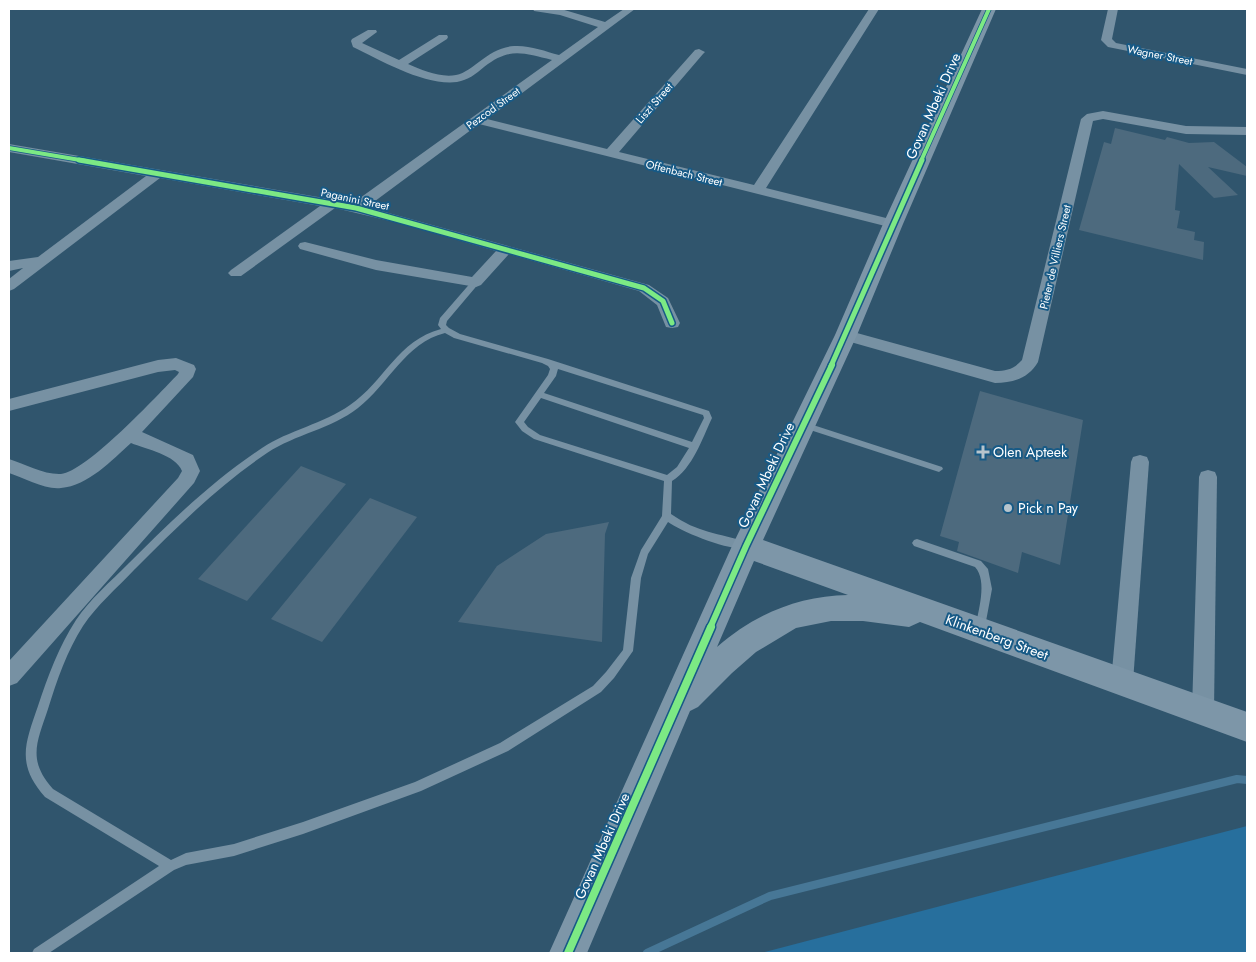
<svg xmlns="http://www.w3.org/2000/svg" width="1256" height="962" viewBox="0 0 1256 962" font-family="Jost,sans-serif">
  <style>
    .green { fill: #276f9d }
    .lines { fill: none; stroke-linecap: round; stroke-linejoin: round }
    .stream { stroke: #477796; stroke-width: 8 }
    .building { fill: #4d6a7e }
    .lane { fill: #7791a3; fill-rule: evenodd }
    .street { fill: #7791a3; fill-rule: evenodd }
    .secondary { fill: #7d96a8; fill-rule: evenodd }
    .cycleway-far3-casing { stroke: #175a86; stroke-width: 5.5 }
    .cycleway-far2-casing { stroke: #175a86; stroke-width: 8 }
    .cycleway-far1-casing { stroke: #175a86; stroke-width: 9 }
    .cycleway-casing { stroke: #175a86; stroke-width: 11 }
    .cycleway-far3 { stroke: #7ce984; stroke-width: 4 }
    .cycleway-far2 { stroke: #7ce984; stroke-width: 5 }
    .cycleway-far1 { stroke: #7ce984; stroke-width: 6 }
    .cycleway { stroke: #7ce984; stroke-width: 8 }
    .poi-dot { fill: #b7c4cc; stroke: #175a86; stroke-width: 2 }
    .labels { text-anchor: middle; stroke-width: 4; stroke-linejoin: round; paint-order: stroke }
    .far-street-label { font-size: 11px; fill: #fff; stroke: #175a86 }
    .street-label { font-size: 14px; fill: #fff; stroke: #175a86 }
    .poi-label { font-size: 14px; fill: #fff; stroke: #175a86; text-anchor: start }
  </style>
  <rect width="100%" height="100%" fill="#30556d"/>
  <path class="green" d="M1247,826V953H761Z"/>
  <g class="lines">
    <path class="stream" d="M647,953L770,896L1237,779L1247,780"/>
  </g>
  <g class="building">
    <path d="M1115,128L1165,140L1167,137L1189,143L1214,142L1247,167V176L1208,167L1238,195L1214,198L1179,164L1175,210L1180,211L1177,228L1195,232L1194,240L1204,242L1203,260L1079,230L1104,142L1111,144Z"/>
    <path d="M980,391L1083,420L1060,565L1022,552L1018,573L957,551L959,542L940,536Z"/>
    <path d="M301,466L346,484L247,601L198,579Z"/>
    <path d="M370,498L417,517L322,642L271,619Z"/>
    <path d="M609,522L605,534L602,642L458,622L497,566L546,534Z"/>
  </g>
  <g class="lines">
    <g class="lane">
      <path d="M473,280H479L480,282L447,321L446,325L449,328L460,334L548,359L709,411L712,418C702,439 693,468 672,481L671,514C698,533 718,533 747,542L749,545L747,548C731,552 682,532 668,522L648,554L641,578L633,651L614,678L601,692L508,751L421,791L303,834L234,856L186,865L174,870L49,953H32L34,949L159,866L45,797C16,764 25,744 38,706C48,676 59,646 76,620C90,599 110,582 128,564C169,523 212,481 262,448C289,430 323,424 350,405C384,382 398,340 441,329L438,325L440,318ZM445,333L454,338L542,363L548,366L550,369L548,375L515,422L522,431L534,439L664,481L662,516L641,550L631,578L623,650L606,672L593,686L500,743L415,782L303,822L234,844L186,853L171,860L53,789C27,760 37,742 48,709C57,680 67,651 83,626C97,605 117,588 134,570C176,528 218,486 267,453C296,434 331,429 358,408C389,384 405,343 445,333ZM558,369L703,415L704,418L692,442L544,393L556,376ZM541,398L689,448L677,467L667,475L540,435L528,427L524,422Z"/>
      <path d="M804,422L942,467L943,469L939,472L801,427L800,425Z"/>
      <path d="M917,539L981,561L988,569L992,589L984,632L980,633L976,632L975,629C978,612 988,581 975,567L914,546L912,543L914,540Z"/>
    </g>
    <g class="street">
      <path d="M533,9H561L605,22L624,9H635L487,119L607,149L695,50L699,49L705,52L703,54L619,152L754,185L869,9H879L766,188L898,221L900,224L898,227L893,228L479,124L367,207L649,285L668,298L680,323L678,327L672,328L666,327L657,305L639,291L509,254L481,285L476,287L376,270L300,249L298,246L300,243L305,242L376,260L472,277L496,251L403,224L335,208L241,276H231L228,273L231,270L320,206L160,178L14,289L9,291V279L23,268L9,271V261L38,257L146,176L9,152V144L353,203L552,60C523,53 509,47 484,67C476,74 468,80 457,82C425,86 382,61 353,47L351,41L352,39L368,30H376L377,32L362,43L399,60L439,35H447L448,37L447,39L408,64C422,70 440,78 456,75C475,71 487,48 514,46C529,45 545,51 559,55L598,27L560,15L534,11Z"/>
      <path d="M1108,9H1118L1112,39L1116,43L1247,69V75L1108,47L1101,40Z"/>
      <path d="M1103,111L1186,126L1247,127V135L1186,134L1103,119L1093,121L1038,362C1029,378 1013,383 995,383L840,339L838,335L840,331L846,330L995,371C1007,371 1014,369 1022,360L1081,119L1087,114Z"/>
      <path d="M176,358L194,365L196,369L193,377L142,432L193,455L200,471L194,483L17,683L9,686V661L178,478L182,471C176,455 146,449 131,443C112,460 88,486 61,488C45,490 24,478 9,473V459C24,464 45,475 61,474C86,472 158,395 178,374L179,372L175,370L158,372L9,411V399L158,360Z"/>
      <path d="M1140,455L1147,457L1149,462L1133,682L1130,689L1122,692L1114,689L1111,682L1131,462L1133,457Z"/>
      <path d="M1208,470L1215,472L1217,477L1214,711L1211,719L1203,722L1195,719L1192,711L1199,477L1201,472Z"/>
    </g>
    <path class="secondary" d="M982,9H996L903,224L857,335L763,540L1247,712V742L920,622L909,627L863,621H831L796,628L756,652L732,673L698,707L690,711L587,953H549L732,546L835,335L883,224ZM754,561L848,595C798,596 755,614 717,647Z"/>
    <g class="cycleway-far3-casing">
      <g id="cycleway-far3">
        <path d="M9,148L86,161"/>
        <path d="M921,161L989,9"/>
      </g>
    </g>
    <g class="cycleway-far2-casing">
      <g id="cycleway-far2">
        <path d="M79,160L356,208L644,288L663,301L672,323"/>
        <path d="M831,366L922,160"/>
      </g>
    </g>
    <g class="cycleway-far1-casing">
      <path id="cycleway-far1" d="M710,628L746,546L832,365"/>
    </g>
    <g class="cycleway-casing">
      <path id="cycleway" d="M568,953L711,627"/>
    </g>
    <use href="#cycleway-far3" class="cycleway-far3"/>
    <use href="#cycleway-far2" class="cycleway-far2"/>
    <use href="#cycleway-far1" class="cycleway-far1"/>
    <use href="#cycleway" class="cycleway"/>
  </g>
  <g class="poi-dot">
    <path d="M980.5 444.5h5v5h5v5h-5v5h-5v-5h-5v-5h5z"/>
    <circle cx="1008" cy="508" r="5"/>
  </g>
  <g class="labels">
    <g class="far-street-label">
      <text transform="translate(1160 55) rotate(11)" y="4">Wagner Street</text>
      <text transform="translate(654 103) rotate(-49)" y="4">Liszt Street</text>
      <text transform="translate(493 108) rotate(-36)" y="4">Pezcod Street</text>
      <text transform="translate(684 173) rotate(14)" y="4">Offenbach Street</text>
      <text transform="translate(355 199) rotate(12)" y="4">Paganini Street</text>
      <text transform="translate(1055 257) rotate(-77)" y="4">Pieter de Villiers Street</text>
    </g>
    <g class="street-label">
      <text transform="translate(933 106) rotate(-66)" y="5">Govan Mbeki Drive</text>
      <text transform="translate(766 475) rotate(-65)" y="5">Govan Mbeki Drive</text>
      <text transform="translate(997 637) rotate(20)" y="5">Klinkenberg Street</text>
      <text transform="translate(602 846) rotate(-66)" y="5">Govan Mbeki Drive</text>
    </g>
    <g class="poi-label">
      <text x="993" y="457">Olen Apteek</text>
      <text x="1018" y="513">Pick n Pay</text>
    </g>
  </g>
  <rect width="1256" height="962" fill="none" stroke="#ffffff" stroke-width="20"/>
</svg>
